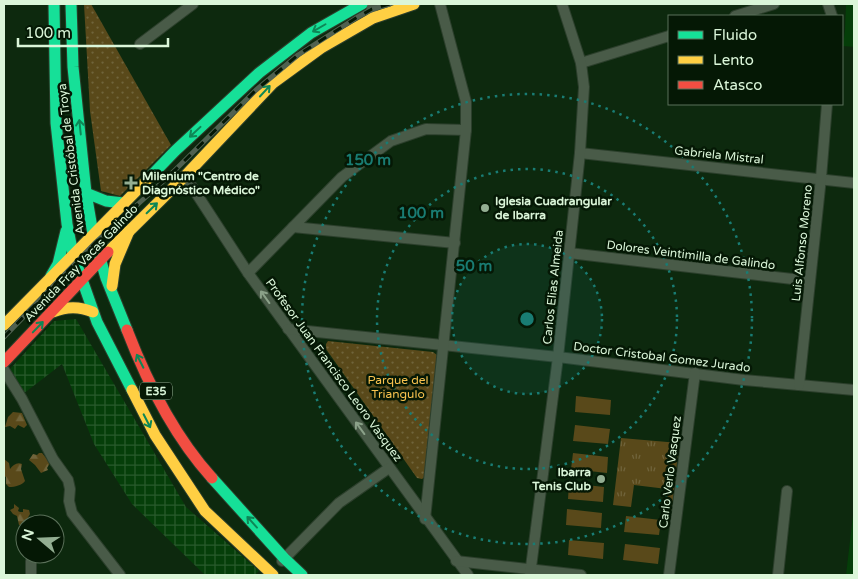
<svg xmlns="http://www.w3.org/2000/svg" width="858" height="579" viewBox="0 0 858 579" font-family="'Varela Round',sans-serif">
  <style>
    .built { fill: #053e09 }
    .industrial { fill: url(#industrial-grid) }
    .grass { fill: url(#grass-tufts) }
    .forest { fill: url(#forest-firs) }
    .park { fill: url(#park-dots) }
    .pitch { fill: #59491a }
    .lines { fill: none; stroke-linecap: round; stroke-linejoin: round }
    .street-casing { stroke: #2c3f2c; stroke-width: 12 }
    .fast-casing { stroke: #2c3f2c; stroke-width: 13 }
    .slow-casing { stroke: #2c3f2c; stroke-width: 13 }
    .jam-casing { stroke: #2c3f2c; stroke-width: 13 }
    .street { stroke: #495b48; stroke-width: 10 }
    .fast { stroke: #16e098; stroke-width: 11 }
    .slow { stroke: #ffcf43; stroke-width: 11 }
    .jam { stroke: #f24e42; stroke-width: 11 }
    .rail-casing { stroke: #506150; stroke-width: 5 }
    .rail { stroke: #051805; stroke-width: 3; stroke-dasharray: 9; stroke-linecap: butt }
    .oneway { stroke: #0e8656 }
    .oneway2 { stroke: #8ba189 }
    .ring { fill: none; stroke: #197c73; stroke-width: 2.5; stroke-dasharray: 2.5 5 }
    .poi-dot { fill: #93ae92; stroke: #051805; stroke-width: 2 }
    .labels { text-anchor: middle; stroke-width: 5; stroke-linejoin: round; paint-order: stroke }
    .shield { fill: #051805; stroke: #9bb399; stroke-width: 1 }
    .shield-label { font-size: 11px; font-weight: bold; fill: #dbf6d9 }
    .street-label { font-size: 12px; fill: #dbf6d9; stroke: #051805 }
    .poi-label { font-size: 12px; font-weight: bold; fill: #dbf6d9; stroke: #051805; text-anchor: start }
    .park-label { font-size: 12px; fill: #f8c24f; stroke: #051805 }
    .centre { fill: #197c73; stroke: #051805; stroke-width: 2.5 }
    .ring-label { font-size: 15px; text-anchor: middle; font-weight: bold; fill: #197c73; stroke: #051805; stroke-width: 5; stroke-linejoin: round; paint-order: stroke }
  </style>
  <defs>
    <pattern id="industrial-grid" width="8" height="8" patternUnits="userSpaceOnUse" patternTransform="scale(1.25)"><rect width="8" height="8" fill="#053e09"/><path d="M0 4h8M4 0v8" fill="none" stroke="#295a2c"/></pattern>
    <pattern id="grass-tufts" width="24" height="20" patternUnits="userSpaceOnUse" patternTransform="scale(1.25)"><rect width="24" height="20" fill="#59491a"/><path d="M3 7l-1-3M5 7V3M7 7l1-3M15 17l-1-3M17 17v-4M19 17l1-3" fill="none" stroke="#70643b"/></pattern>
    <pattern id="forest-firs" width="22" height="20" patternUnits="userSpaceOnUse" patternTransform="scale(1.25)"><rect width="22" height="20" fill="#59491a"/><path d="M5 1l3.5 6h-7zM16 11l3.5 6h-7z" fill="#70643b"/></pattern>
    <pattern id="park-dots" width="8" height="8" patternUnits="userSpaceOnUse" patternTransform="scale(1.25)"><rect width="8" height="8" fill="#59491a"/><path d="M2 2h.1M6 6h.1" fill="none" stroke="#70643b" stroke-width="1.8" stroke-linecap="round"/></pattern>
  </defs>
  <rect width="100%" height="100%" fill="#0d290e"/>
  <g class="built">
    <path d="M846,4H854V47L843,46L845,30Z"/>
    <path d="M854,506V575H846Z"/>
  </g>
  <path class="industrial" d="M76,319L186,507L259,571L255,575H205L132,504L94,444L62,364L23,394L10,369L54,321Z"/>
  <path class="grass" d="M621,438L679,443L672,510L665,509L667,489L634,485L631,507L613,505Z"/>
  <g class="forest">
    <path d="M13,412L22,413L27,425L24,428L18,425L15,429L10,426L5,427L8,417Z"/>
    <path d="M39,453H42L50,463L47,468L48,470L41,473L35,465L29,460L33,454L37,455Z"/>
    <path d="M4,459L9,463L10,469C13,465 17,462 22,464L21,469L25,481C22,485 15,487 9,487L6,484V477L4,476Z"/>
    <path d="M14,504L19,508L18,511L20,512H23V509L29,510L30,514L23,526L19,525L17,516L13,514L10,510L14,508Z"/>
  </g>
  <g class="park">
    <path d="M84,4H91L171,145L120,196L101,191L90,111Z"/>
    <path d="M328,341L433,352L437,355L426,476L422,479L417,478L326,349V344Z"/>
  </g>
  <g class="pitch">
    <path d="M576,396L611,400L610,415L575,412Z"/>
    <path d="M575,425L610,429L608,444L573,441Z"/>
    <path d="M573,453L608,457L607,473L571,469Z"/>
    <path d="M569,483L604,487L603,502L568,499Z"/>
    <path d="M567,509L602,513L601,528L566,525Z"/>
    <path d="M626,516L661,520L659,535L624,532Z"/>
    <path d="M569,540L604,543L603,559L568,555Z"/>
    <path d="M625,544L660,548L658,564L623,560Z"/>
  </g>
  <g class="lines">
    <g class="street-casing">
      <g id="street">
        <path d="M371,4L373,18"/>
        <path d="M828,4L832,16"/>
        <path d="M735,16L774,4"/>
        <path d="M140,44L193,4"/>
        <path d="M581,63L669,36"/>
        <path d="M580,153L854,183"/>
        <path d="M185,176L248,273L468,575"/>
        <path d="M293,227L455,243"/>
        <path d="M569,253L810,281"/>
        <path d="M248,273L342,177L391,141L426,129L466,130"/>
        <path d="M288,329L558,357L744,380L854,390"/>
        <path d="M4,370L22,399L53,459L68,480L70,489L69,501L72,513L120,575"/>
        <path d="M799,385L821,178L827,104"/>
        <path d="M425,519L466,130V102L440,4"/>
        <path d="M282,561L339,503L389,468"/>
        <path d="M456,561L581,575"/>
        <path d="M31,575V561"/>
        <path d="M530,575L558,357L580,153L584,87L581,63L562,4"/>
        <path d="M669,575L695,373"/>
        <path d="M778,575L787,491"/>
      </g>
    </g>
    <g class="fast-casing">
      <g id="fast">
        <path d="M54,4L56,123L67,224L73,254L97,322L132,390"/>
        <path d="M71,4L73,67L86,193L93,234L106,278L127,330"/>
        <path d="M149,178L175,151L259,73L311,33L362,4"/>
        <path d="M86,193L106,201L123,203"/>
        <path d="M51,276L58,264L66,231"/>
        <path d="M212,478L284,558L302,575"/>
      </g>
    </g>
    <g class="slow-casing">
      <g id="slow">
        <path d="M108,252L185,176L273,83L321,48L373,18L414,4"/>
        <path d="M112,286L115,264L129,231"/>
        <path d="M53,312C67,306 79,306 93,312"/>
        <path d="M4,325L149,178"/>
        <path d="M132,390L155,435L205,511L273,575"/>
      </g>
    </g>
    <g class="jam-casing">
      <g id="jam">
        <path d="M127,330C147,382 175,437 212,478"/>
        <path d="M4,362L108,252"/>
      </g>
    </g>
    <use href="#street" class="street"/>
    <use href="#fast" class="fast"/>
    <use href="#slow" class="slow"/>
    <use href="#jam" class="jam"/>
    <g class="rail-casing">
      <path id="rail" d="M4,337L96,242L168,177L256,90L298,55L356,18L372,9L390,4"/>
    </g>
    <use href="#rail" class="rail"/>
  </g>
  <defs><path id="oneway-shaft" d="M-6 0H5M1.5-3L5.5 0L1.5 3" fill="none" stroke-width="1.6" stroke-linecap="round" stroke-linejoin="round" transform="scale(1.25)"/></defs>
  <g class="oneway">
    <use href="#oneway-shaft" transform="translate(319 28) rotate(150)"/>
    <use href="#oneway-shaft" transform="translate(265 91) rotate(-47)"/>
    <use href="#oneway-shaft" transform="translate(80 127) rotate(-96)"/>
    <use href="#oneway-shaft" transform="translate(195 132) rotate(137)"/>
    <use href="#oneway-shaft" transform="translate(152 208) rotate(-44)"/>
    <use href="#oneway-shaft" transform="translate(38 327) rotate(-46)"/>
    <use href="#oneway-shaft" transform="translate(140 361) rotate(-117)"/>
    <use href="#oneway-shaft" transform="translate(147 421) rotate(63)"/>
    <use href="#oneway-shaft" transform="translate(252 522) rotate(-132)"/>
  </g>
  <g class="oneway2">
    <use href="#oneway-shaft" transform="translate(265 297) rotate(-126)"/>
    <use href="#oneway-shaft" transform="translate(360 428) rotate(-126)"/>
  </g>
  <circle cx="527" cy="319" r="75" fill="#197c73" fill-opacity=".12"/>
  <g class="ring">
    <circle cx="527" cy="319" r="75"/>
    <circle cx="527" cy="319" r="150"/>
    <circle cx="527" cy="319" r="225"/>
  </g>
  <g class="poi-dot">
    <path d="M128.5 175.5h5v5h5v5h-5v5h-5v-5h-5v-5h5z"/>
    <circle cx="485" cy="208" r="5"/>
    <circle cx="601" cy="479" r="5"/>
  </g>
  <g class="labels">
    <rect class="shield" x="140" y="382.5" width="32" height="17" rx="4"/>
    <g class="shield-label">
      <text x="156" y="395">E35</text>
    </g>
    <g class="street-label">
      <text transform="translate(719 155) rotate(6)" y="4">Gabriela Mistral</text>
      <text transform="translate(71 159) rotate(-97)" y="4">Avenida Cristóbal de Troya</text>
      <text transform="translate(802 243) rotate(-84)" y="4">Luis Alfonso Moreno</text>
      <text transform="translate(691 255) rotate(7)" y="4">Dolores Veintimilla de Galindo</text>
      <text transform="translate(81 263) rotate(-46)" y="4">Avenida Fray Vacas Galindo</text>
      <text transform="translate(553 287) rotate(-84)" y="4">Carlos Elias Almeida</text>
      <text transform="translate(662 357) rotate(7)" y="4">Doctor Cristobal Gomez Jurado</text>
      <text transform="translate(334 370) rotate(54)" y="4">Profesor Juan Francisco Leoro Vasquez</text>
      <text transform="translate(670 472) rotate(-83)" y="4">Carlo Verlo Vasquez</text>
    </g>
    <g class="poi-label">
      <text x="142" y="180">Milenium "Centro de<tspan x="142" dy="14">Diagnóstico Médico"</tspan></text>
      <text x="495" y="205">Iglesia Cuadrangular<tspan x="495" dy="14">de Ibarra</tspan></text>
      <text x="591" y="476" text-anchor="end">Ibarra<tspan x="591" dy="14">Tenis Club</tspan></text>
    </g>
    <g class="park-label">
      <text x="398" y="384">Parque del<tspan x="398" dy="14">Triangulo</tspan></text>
    </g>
  </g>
  <circle cx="527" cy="319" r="8" class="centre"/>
  <g class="ring-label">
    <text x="368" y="165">150 m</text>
    <text x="421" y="218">100 m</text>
    <text x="474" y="271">50 m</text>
  </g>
  <rect width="858" height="579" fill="none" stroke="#dbf6d9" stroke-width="10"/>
  <rect x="668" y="15" width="175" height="90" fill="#051805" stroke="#5b715a"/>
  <rect x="678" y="31" width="25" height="8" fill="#16e098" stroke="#5b715a"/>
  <text x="713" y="40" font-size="15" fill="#dbf6d9">Fluido</text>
  <rect x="678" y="56" width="25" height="8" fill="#ffcf43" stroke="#5b715a"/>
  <text x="713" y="65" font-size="15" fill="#dbf6d9">Lento</text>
  <rect x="678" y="81" width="25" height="8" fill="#f24e42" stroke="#5b715a"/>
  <text x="713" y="90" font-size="15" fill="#dbf6d9">Atasco</text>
  <g transform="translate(40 539) rotate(289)"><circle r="24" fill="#051805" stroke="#5b715a"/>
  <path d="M0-4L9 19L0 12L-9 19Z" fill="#93ae92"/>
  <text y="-8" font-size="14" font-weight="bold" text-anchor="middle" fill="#dbf6d9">N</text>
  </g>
  <path d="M18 38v8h150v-8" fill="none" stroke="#dbf6d9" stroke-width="2.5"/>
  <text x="25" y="38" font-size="15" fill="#dbf6d9" stroke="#051805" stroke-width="4" paint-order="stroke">100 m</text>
</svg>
